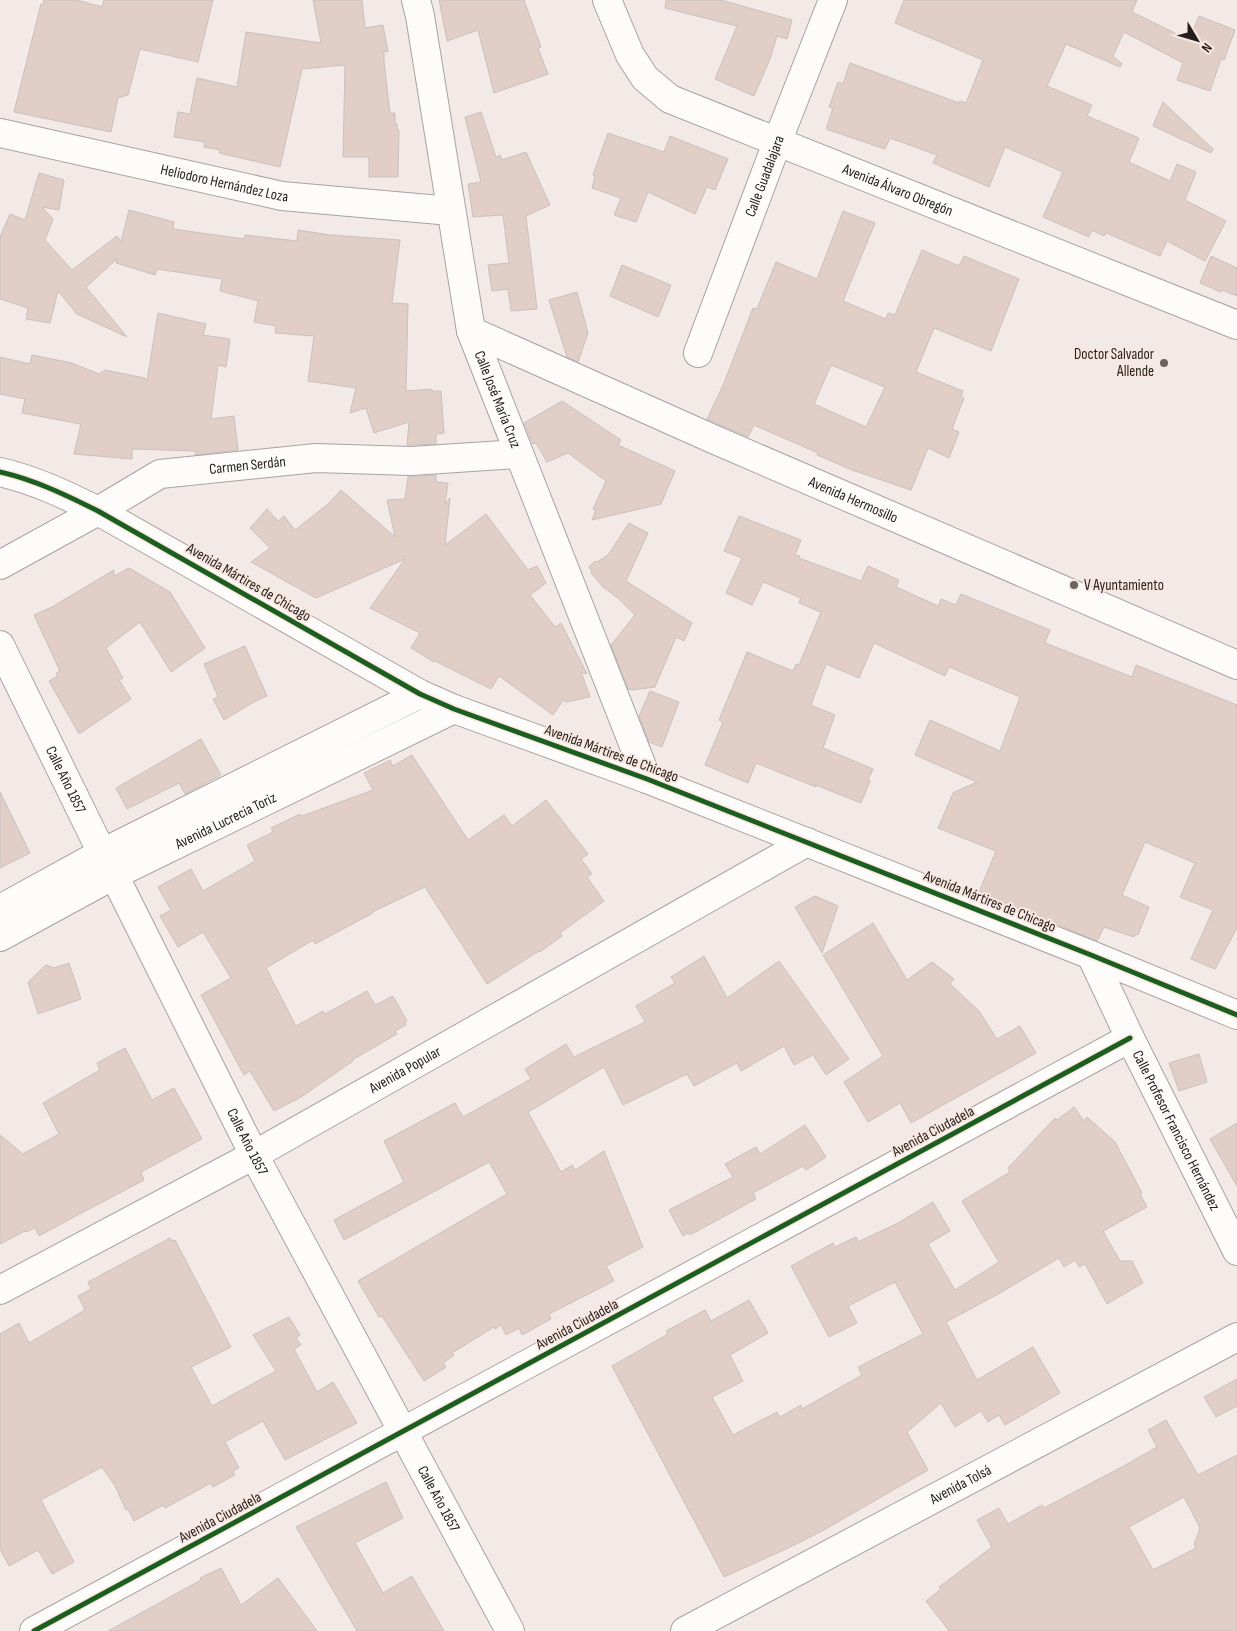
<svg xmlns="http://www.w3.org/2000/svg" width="1237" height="1631" viewBox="0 0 1237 1631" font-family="'Sofia Sans Condensed',sans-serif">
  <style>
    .building { fill: #e0cec7; stroke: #c9c1bf; fill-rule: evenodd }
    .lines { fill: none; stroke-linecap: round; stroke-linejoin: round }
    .street-casing { stroke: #a9a2a0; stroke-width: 30 }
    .secondary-casing { stroke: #a9a2a0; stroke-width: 30 }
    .street { stroke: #fdfcfb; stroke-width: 28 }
    .secondary { stroke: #fdfcfb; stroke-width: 28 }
    .cycleway-casing { stroke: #f9e8e1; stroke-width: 8 }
    .cycleway { stroke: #1b5e20; stroke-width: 5 }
    .poi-dot { fill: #6b6462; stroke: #f9e8e1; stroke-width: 2 }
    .labels { text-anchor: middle; stroke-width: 4; stroke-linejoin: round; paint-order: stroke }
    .street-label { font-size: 15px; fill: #221c1a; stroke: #f9e8e1 }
    .poi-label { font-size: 15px; fill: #221c1a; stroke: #f9e8e1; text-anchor: end }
  </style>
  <rect width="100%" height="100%" fill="#f3eae7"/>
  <g class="building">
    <path d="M44,0H77L102,7L104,0H213L198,62L140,49L128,95L118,98L111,132L14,112L41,4L43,5Z"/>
    <path d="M313,0H362L365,28L383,25L388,52L383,51L384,53V62L390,113H395V124H397V129L399,130L398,177H369V157H343L345,65L302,69L280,167L219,153L220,150L204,147L205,142L174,137L178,112L190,114L197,78L237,87L246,32L321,43Z"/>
    <path d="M439,0H524L541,47L538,48L548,74L494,93L478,30L447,41Z"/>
    <path d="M666,0H721L792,20L787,39L777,36L770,59L754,96L715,79L737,26L665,8Z"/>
    <path d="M904,0H1137L1132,12L1189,40L1199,16L1235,30L1224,60L1221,59L1210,91L1177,80L1183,63L1124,32L1113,56L1122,64L1120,67L1066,44L1047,86L1092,105L1087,116L1139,138L1129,162L1170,181L1177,164L1196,172L1185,200L1226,221L1205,261L1167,241L1160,256L1106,233L1104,236L1092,230L1089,237L1043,217L1063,172L1005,147L989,187L933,163L937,155L890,138L885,149L826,129L833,108L829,107L838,82L843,84L850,63L959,103L960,101L966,103L983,60L895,23Z"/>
    <path d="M1163,102L1213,149L1211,153L1153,126Z"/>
    <path d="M481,112L496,157L500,155L502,160L526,152L550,205L526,216L537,309L511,311L508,289L492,291L488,265L509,263L503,215L473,217L468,184L481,182L465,117Z"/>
    <path d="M608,133L664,152L670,136L728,159L715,190L707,187L695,214L648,192L636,222L614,215L621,198L592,188L595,176L593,175Z"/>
    <path d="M39,173L64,180L59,210L42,207L53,219L45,240L72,270L117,236L121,242L129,210L174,222L173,229L244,239L245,235L297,241L298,230L330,235L400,240L392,303L408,304L406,391L432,389V391H441L444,433L436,434V444L411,445H407L409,422L374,433L366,408L350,413L356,388L308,381L314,336L275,333L276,326L254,322L258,301L220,291L222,279L157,269L155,275L116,263L117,259L86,287L127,337L77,314L58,291L50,323L26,319L28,308L0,299V237L10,214L25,220Z"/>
    <path d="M843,211L875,223L843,301L886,319L888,313L895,315L922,250L959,266L964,256L1019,279L991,351L934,328L916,372L963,391L961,397L964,398L952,429L959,432L949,458L928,448L911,490L852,470L817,455L818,453L754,425L748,437L707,419L724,383L753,308L757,309L776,262L817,279ZM831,365L885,387L866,427L814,404Z"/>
    <path d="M1211,256L1237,268V296L1222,290L1221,292L1200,283Z"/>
    <path d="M622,265L671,285L658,317L610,296Z"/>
    <path d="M577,292L588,333L578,362L567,357L549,300Z"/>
    <path d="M158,313L206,324L203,335L230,339L226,367L218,365L211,419L234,416L238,450L196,455L195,451L132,449V459L74,454L81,424L22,413L25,399L0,394V357L30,364L32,355L72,363L99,374L105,370L145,378L147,381Z"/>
    <path d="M562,401L621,440L618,445L675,471L661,504L592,520L596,510L593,509L606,481L568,453L547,462L536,443L533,444L524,423Z"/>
    <path d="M436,475V482L448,483L445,504L450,498L445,545L486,514L528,570L537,566L546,583L530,595L555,627L561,623L587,674L581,672L590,697L566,702L564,699L553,715L499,676L491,689L435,661L434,662L411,648L420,633L370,608L405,559L316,598L251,562L270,548L250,528L267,509L278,521L284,516L295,530L328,504L341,490L395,537L387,500L405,499L408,477Z"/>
    <path d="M739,516L801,540L795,555L800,556L799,558L861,581L868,566L899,580L896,587L938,606L941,599L956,605L961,594L1050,630L1045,643L1132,677L1136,665L1237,705V928L1215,969L1191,959L1213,910L1180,897L1195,863L1145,842L1122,895L1149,907L1138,935L1136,934L1134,937L1104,927L1097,941L979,892L996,851L938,828L953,793L977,782L915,755L930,720L1000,751L1020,697L949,667L945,676L874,643L859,678L826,664L811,705L835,715L823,748L873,769L868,780L870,781L861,803L816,785V787L756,763L748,783L705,765L723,722L719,720L747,652L793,671L796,664L799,665L821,612L799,603L801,598L763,582L752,605L726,593L742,558L724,551Z"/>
    <path d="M629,523L648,533L626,581L692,623L684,641L676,637L655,687L632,690L628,689L611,645L635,615L618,598L603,587L591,573L592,572L589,567L595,561L597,562L608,555Z"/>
    <path d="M129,568L170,592L205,648L171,672L140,622L106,648L123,678L119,680L131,699L79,734L49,681L58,676L56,673L60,671L34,615L52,607L114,570V576Z"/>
    <path d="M245,646L267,696L252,703L224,720L213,699L218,697L204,664Z"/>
    <path d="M650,691L679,702L662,747L649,742L639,716Z"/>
    <path d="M201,739L221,775L185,794L179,783L127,809L116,788Z"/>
    <path d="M412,755L468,840L504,815L512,826L546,800L588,854L581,859L592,874L587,877L604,901L560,933L562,936L540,952L539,951L487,984L425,887L372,912L373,913L315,944L313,940L266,968L296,1026L323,1011L325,1014L367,991L375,1005L393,996L407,1021L405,1022L406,1025L395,1031L397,1034L352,1060L353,1061L301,1097L274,1111L250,1071L244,1075L201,995L231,978L203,932L178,947L160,916L171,910L158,887L191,869L203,891L255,861L247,845L273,832L271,828L300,814L302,816L373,790L364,773L390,760L393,766Z"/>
    <path d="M0,792L30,853L0,868Z"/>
    <path d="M815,896L838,906L822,953L795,907Z"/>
    <path d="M873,923L907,980L932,962L954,979L950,984L979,1011L997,1039L1020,1026L1036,1053L911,1123L900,1103L868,1122L844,1082L883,1056L823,955Z"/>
    <path d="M704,956L727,998L779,961L849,1059L826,1075L813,1055L794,1065L784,1046L741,1071L737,1063L694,1086L687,1074L623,1105L604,1067L528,1112L561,1172L572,1165L575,1170L604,1151L643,1247L606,1266L614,1281L549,1314L551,1319L522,1335L519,1328L506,1335L501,1325L495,1329L494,1327L452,1353L454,1355L443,1363L446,1367L424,1381L382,1316L379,1317L358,1281L507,1194L489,1162L344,1240L334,1220L404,1182L384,1141L455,1103L463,1117L531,1079L525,1069L566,1044L574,1057L645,1022L636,1006L675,983L671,977Z"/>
    <path d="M69,963L81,999L38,1014L28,982L46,965L54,968Z"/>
    <path d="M125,1048L152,1100L174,1088L202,1139L141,1172L144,1180L72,1218L39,1236L35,1228L26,1232L25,1231L0,1244V1135L23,1154L59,1134L43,1103L100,1070L97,1063Z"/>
    <path d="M1199,1054L1207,1082L1179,1091L1169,1063Z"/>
    <path d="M1074,1107L1084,1121L1087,1117L1115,1142L1142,1193L1140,1194L1147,1207L1103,1231L1120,1261H1132L1143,1283L1107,1304L1085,1264L1079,1267L1075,1260L1064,1267L1059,1258L1000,1293L946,1322L977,1380L1033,1347L1060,1393L1005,1425L999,1415L988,1422L981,1411L955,1427L941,1403L907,1432L928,1470L822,1531L786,1549L724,1577L612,1366L668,1334L666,1331L705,1310L711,1321L749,1300L768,1333L730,1355L743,1381L712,1397L733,1435L777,1412L780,1417L801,1405L802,1409L862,1375L858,1367L923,1334L895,1282L848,1306L857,1323L829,1337L791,1266L833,1243L835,1247L856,1237L858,1242L898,1223L933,1202L950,1231L928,1244L955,1290L999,1262L962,1201L1010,1172L1008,1168L1055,1118L1057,1120Z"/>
    <path d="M1237,1123V1186L1210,1139Z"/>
    <path d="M805,1125L826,1157L806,1170L803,1166L753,1193L756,1199L690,1235L688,1233L683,1236L669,1210L733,1177L725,1164L756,1147L760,1154Z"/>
    <path d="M170,1238L172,1241L175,1240L231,1347L191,1367L212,1406L276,1371L253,1335L289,1317L300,1335L296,1338L301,1345L294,1349L317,1392L333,1382L357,1423L285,1460L263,1421L225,1442L239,1468L233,1471L235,1475L213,1487L211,1483L165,1508L163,1505L134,1521L128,1509L126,1510L115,1486L102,1467L41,1500L74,1562L52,1574L38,1550L9,1566L0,1549V1334L19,1323L29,1343L85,1310L78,1296L91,1289L88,1282Z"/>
    <path d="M1237,1379V1406L1216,1417L1204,1397Z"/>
    <path d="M1166,1420L1198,1475L1237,1455V1631H949L926,1601L941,1589L939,1587L992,1547L977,1520L999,1508L1008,1524L1042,1505L1044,1508L1120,1468L1157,1447L1148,1430ZM1184,1497L1200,1528L1194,1545L1196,1548L1153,1570L1129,1527Z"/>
    <path d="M386,1482L403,1518L355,1543L383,1593L412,1576L444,1631H357L296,1527Z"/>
    <path d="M221,1568L241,1605L278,1578L317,1631H108L201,1580L200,1578Z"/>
  </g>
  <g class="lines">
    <g class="street-casing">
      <g id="street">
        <path id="s1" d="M416,0L420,16L471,331L647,779"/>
        <path id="s2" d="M0,133L282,196L451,211"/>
        <path id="s3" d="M471,331L713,439L1237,665"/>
        <path id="s4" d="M698,353L778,140L833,0"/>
        <path id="s5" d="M0,565L98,511L160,474L316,458L411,461L519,454"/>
        <path id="s6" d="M0,645L102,853L114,875L254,1155L510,1631"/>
        <path id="s7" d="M1091,955L1130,1038L1237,1251"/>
        <path id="s8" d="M0,1290L254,1155L807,842"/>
        <path d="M34,1631L1130,1038"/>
        <path id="s9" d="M685,1631L1237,1337"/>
      </g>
    </g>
    <g class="secondary-casing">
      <g id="secondary">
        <path id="s10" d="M607,0L630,55L645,78L670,99L1237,325"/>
        <path d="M0,472C35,480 66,495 98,511L420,694L454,709L647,779L1091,955L1237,1015"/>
        <path d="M0,909L102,853L420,694"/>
        <path id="s11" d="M0,937L114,875L454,709"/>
      </g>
    </g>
    <use href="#street" class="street"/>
    <use href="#secondary" class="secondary"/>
    <g class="cycleway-casing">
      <g id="cycleway">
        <path d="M0,472C35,480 66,495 98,511L420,694L454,709L647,779L1091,955L1237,1015"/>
        <path d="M34,1631L1130,1038"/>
      </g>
    </g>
    <use href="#cycleway" class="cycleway"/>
  </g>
  <g class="poi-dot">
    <circle cx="1164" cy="363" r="5"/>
    <circle cx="1074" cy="585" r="5"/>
  </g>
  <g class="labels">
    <g class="street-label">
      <text dy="5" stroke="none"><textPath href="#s4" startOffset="189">Calle Guadalajara</textPath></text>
      <text dy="5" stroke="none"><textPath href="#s2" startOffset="230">Heliodoro Hernández Loza</textPath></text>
      <text dy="5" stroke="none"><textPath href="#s10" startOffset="365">Avenida Álvaro Obregón</textPath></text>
      <text dy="5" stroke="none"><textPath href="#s1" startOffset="409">Calle José María Cruz</textPath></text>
      <text dy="5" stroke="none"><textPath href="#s5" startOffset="272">Carmen Serdán</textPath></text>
      <text dy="5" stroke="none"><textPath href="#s3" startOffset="418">Avenida Hermosillo</textPath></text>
      <text transform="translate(249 582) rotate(30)" y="5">Avenida Mártires de Chicago</text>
      <text transform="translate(612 753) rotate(20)" y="5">Avenida Mártires de Chicago</text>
      <text dy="5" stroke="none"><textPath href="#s6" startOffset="150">Calle Año 1857</textPath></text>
      <text dy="5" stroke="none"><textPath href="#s11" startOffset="254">Avenida Lucrecia Toriz</textPath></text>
      <text transform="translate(990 901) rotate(22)" y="5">Avenida Mártires de Chicago</text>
      <text dy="5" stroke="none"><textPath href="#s8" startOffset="461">Avenida Popular</textPath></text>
      <text dy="5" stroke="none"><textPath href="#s7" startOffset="195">Calle Profesor Francisco Hernández</textPath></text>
      <text transform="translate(933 1131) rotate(-28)" y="5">Avenida Ciudadela</text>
      <text dy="5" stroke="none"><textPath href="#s6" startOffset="555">Calle Año 1857</textPath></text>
      <text transform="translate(577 1324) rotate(-28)" y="5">Avenida Ciudadela</text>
      <text dy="5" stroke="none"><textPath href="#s9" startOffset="312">Avenida Tolsá</textPath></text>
      <text dy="5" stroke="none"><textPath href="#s6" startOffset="960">Calle Año 1857</textPath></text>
      <text transform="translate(220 1517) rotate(-28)" y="5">Avenida Ciudadela</text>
    </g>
    <g class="poi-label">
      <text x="1154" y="359">Doctor Salvador<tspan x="1154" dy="17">Allende</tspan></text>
      <text x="1084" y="590" text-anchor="start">V Ayuntamiento</text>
    </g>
  </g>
  <g transform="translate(1197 40) rotate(128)" stroke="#f9e8e1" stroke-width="4" paint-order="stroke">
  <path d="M0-4L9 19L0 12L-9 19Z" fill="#221c1a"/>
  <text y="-8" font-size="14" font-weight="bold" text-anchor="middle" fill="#221c1a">N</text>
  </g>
</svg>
